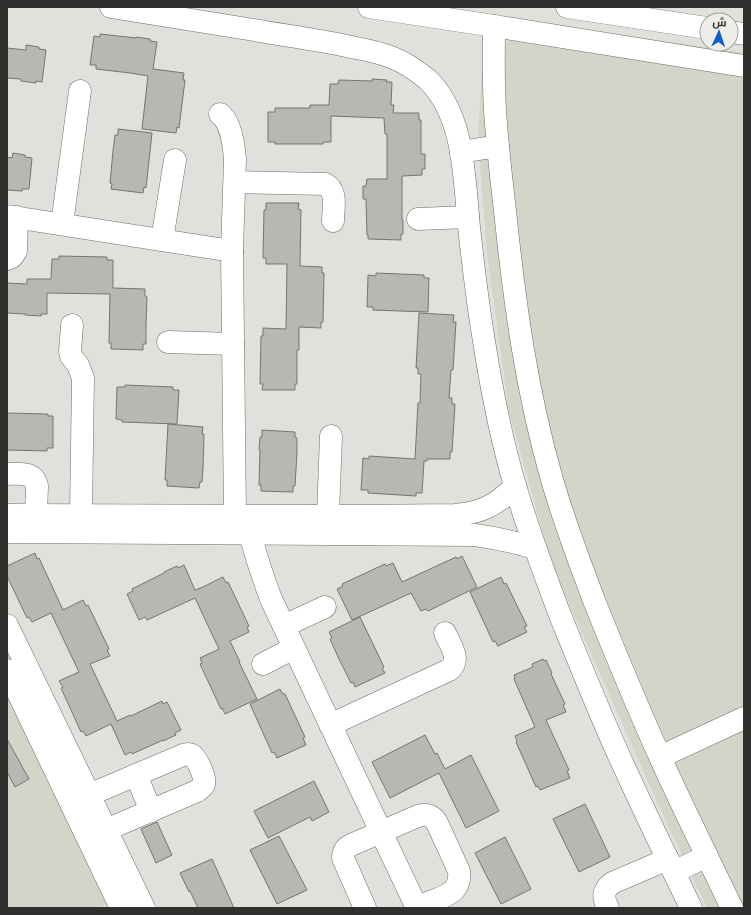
<svg xmlns="http://www.w3.org/2000/svg" width="751" height="915" viewBox="0 0 751 915" font-family="Lora,Cairo,serif">
  <style>
    .built { fill: #d4d4c8 }
    .building { fill: #b7b7b3; stroke: #747470 }
    .lines { fill: none; stroke-linecap: round; stroke-linejoin: round }
    .minor-casing { stroke: #6c6c68; stroke-width: 23 }
    .minor { stroke: #fff; stroke-width: 22 }
  </style>
  <rect width="100%" height="100%" fill="#e0e0dc"/>
  <g class="built">
    <path d="M485,15L744,53V908H707L663,815L553,568L509,412L487,254L478,138Z"/>
    <path d="M7,651L124,894L100,908H7Z"/>
  </g>
  <g class="building">
    <path d="M100,34L136,38V37L150,39V41L157,42L153,69L184,73L183,80H185L179,128L177,127L176,133L142,129L148,76L130,73L96,69V65H90L94,36L100,37Z"/>
    <path d="M26,45L39,47V49L46,50L42,82L36,81V83L21,81V79L7,78V48L26,50Z"/>
    <path d="M372,79L387,80L386,82H392L391,105H394L393,113H419V120H421V154H425V169H422V175L402,176V220H403V234H401V240L368,239V235H367L366,199H363V186H366L367,179H387V134H385L384,118L331,116V142H323V144H275V142H268V112H275V108H310V105H329L330,84H338L339,80L372,81Z"/>
    <path d="M118,129L152,133L146,188L144,187L143,193L111,189L112,184L110,183L113,151L115,135H118Z"/>
    <path d="M13,153L25,155V157L32,158L29,189H22V191L7,190V157L12,158Z"/>
    <path d="M266,203H299L298,209L301,210L300,266L322,267V273H324L323,322H321V328L299,327V350H297V384H295V390H262L263,384H260L261,336H263V328L286,329L287,264H266V258H263L264,210H266Z"/>
    <path d="M59,256L107,257V260H113V288L145,289V296L147,297L146,326V344H143V350L111,349V343H109L110,294L47,293V314H41V316L25,315V314L7,313V283L27,284V279H51L52,259H59Z"/>
    <path d="M376,273L424,275V278H429L428,312L373,310V307H367L368,275L376,276Z"/>
    <path d="M419,313L454,315L453,322H456L453,370H451L449,398H452V404H455L452,452H450V459H427V461H424L422,493H416V496L368,493V490H361L363,458L369,459V456L415,459L418,403H420L421,374H418V368H416Z"/>
    <path d="M125,385L173,387V390H179L177,424L122,422V420L116,419L117,387H125Z"/>
    <path d="M7,413L48,414V416H53V448H47V451L7,450Z"/>
    <path d="M168,424L203,427L202,434H204L203,468L202,482H200L199,488L167,486V480H165Z"/>
    <path d="M262,430L295,432V437L297,438V452L295,486H293V492L261,491V485H259L260,450H259L260,437H262Z"/>
    <path d="M35,553L37,559L39,558L63,610L83,600L86,606L88,605L109,649L107,650L110,656L90,664L117,721L130,715L131,716L162,701L163,704L167,702L181,730L175,733L176,735L163,741V740L132,754L131,752L125,755L111,724L86,736L83,731L81,732L61,688L63,687L59,681L79,672L51,613L32,622L29,617L27,618L7,576V566Z"/>
    <path d="M462,556L477,587L428,611L426,609L421,611L411,593L352,620L337,589L343,586L342,584L385,564L386,566L393,563L402,582L456,557L457,559Z"/>
    <path d="M184,565L195,590L203,587L223,577L226,583L228,582L249,626L247,627L249,632L230,641L240,662H239L257,699L225,714L222,708L221,709L200,664L202,663L200,658L219,649L195,598L147,620L145,617L139,620L127,594L133,591L132,589L164,573V572L177,566L178,568Z"/>
    <path d="M501,577L504,584L506,583L527,626L524,627L527,632L498,646L495,641L493,642L470,592Z"/>
    <path d="M360,617L384,667L382,668L385,673L355,687L353,682L351,683L339,659L330,639L332,638L329,632Z"/>
    <path d="M543,659L544,661L546,660L552,673L551,674L565,704L563,705L566,712L546,720L569,770L567,771L570,778L540,790L538,786L536,787L516,742L517,741L515,736L535,727L514,679L515,678L514,675L533,667L532,664Z"/>
    <path d="M280,689L283,694H285L305,737L303,738L306,745L277,758L274,752L272,753L250,704Z"/>
    <path d="M425,735L435,754L437,753L445,769L471,755L499,811L466,828L439,773L390,798L372,762Z"/>
    <path d="M7,739L29,779L15,787L7,772Z"/>
    <path d="M314,781L329,812L312,821L310,817L268,838L254,811Z"/>
    <path d="M585,804L610,857L579,872L553,819Z"/>
    <path d="M157,822L172,855L156,863L141,829Z"/>
    <path d="M279,836L307,890L277,904L250,850Z"/>
    <path d="M505,837L531,889L501,904L475,853Z"/>
    <path d="M212,859L234,908H198L190,891L189,892L180,873Z"/>
  </g>
  <g class="lines">
    <g class="minor-casing">
      <g id="minor">
        <path d="M111,7C159,15 206,22 254,30C288,36 322,40 356,48C367,50 380,53 391,57C404,62 416,70 427,79C465,115 464,178 469,227C473,263 477,299 483,335C491,387 501,439 516,489C529,532 544,573 560,615C581,667 602,720 626,771C647,817 669,862 691,908"/>
        <path d="M369,7L494,26L744,66"/>
        <path d="M567,7L707,28"/>
        <path d="M494,26C494,53 493,81 495,109C497,146 502,183 506,220C515,306 527,392 551,476C563,519 579,561 595,603C616,655 637,706 660,757C683,808 708,858 732,908"/>
        <path d="M731,32L744,34"/>
        <path d="M220,114C231,122 234,147 235,159L232,251L235,516"/>
        <path d="M461,152L498,146"/>
        <path d="M235,182L325,184C338,191 333,208 333,221"/>
        <path d="M7,216L232,251"/>
        <path d="M418,219L468,217"/>
        <path d="M62,224L80,91"/>
        <path d="M162,240L175,160"/>
        <path d="M7,259L12,257L16,251L17,217"/>
        <path d="M72,325L70,351L71,356L78,365L83,378L81,515"/>
        <path d="M168,342L233,344"/>
        <path d="M7,474C19,474 34,471 37,486L36,515"/>
        <path d="M7,515L351,516L455,515C481,513 497,505 515,486"/>
        <path d="M328,516L331,436"/>
        <path d="M7,532L475,535C496,538 515,542 534,548"/>
        <path d="M250,534C256,556 263,578 271,599L417,908"/>
        <path d="M7,625L144,908"/>
        <path d="M284,626L325,607"/>
        <path d="M263,664L294,648"/>
        <path d="M7,670L121,908"/>
        <path d="M330,725L449,670C462,659 450,645 445,633"/>
        <path d="M660,757L744,718"/>
        <path d="M136,775L151,811"/>
        <path d="M89,795L183,755C186,754 189,753 192,755C197,758 206,778 204,784C203,787 200,789 197,791L106,830"/>
        <path d="M674,872L707,856"/>
        <path d="M365,908L343,858C343,852 345,848 351,845L418,816C427,813 433,816 437,823L459,871C461,889 451,894 436,900C429,902 422,905 415,908"/>
        <path d="M608,908C603,898 602,891 612,883L668,859"/>
      </g>
    </g>
    <use href="#minor" class="minor"/>
  </g>
  <rect width="751" height="915" fill="none" stroke="#30302f" stroke-width="16"/>
  <g transform="translate(719 32) rotate(3)"><circle r="19" fill="#edede9" stroke="#a1a19f"/>
  <path d="M0-3L7 15L0 10L-7 15Z" fill="#0d60c9"/>
  <text y="-6" font-size="11" font-weight="bold" text-anchor="middle" fill="#30302f">ش</text>
  </g>
</svg>
